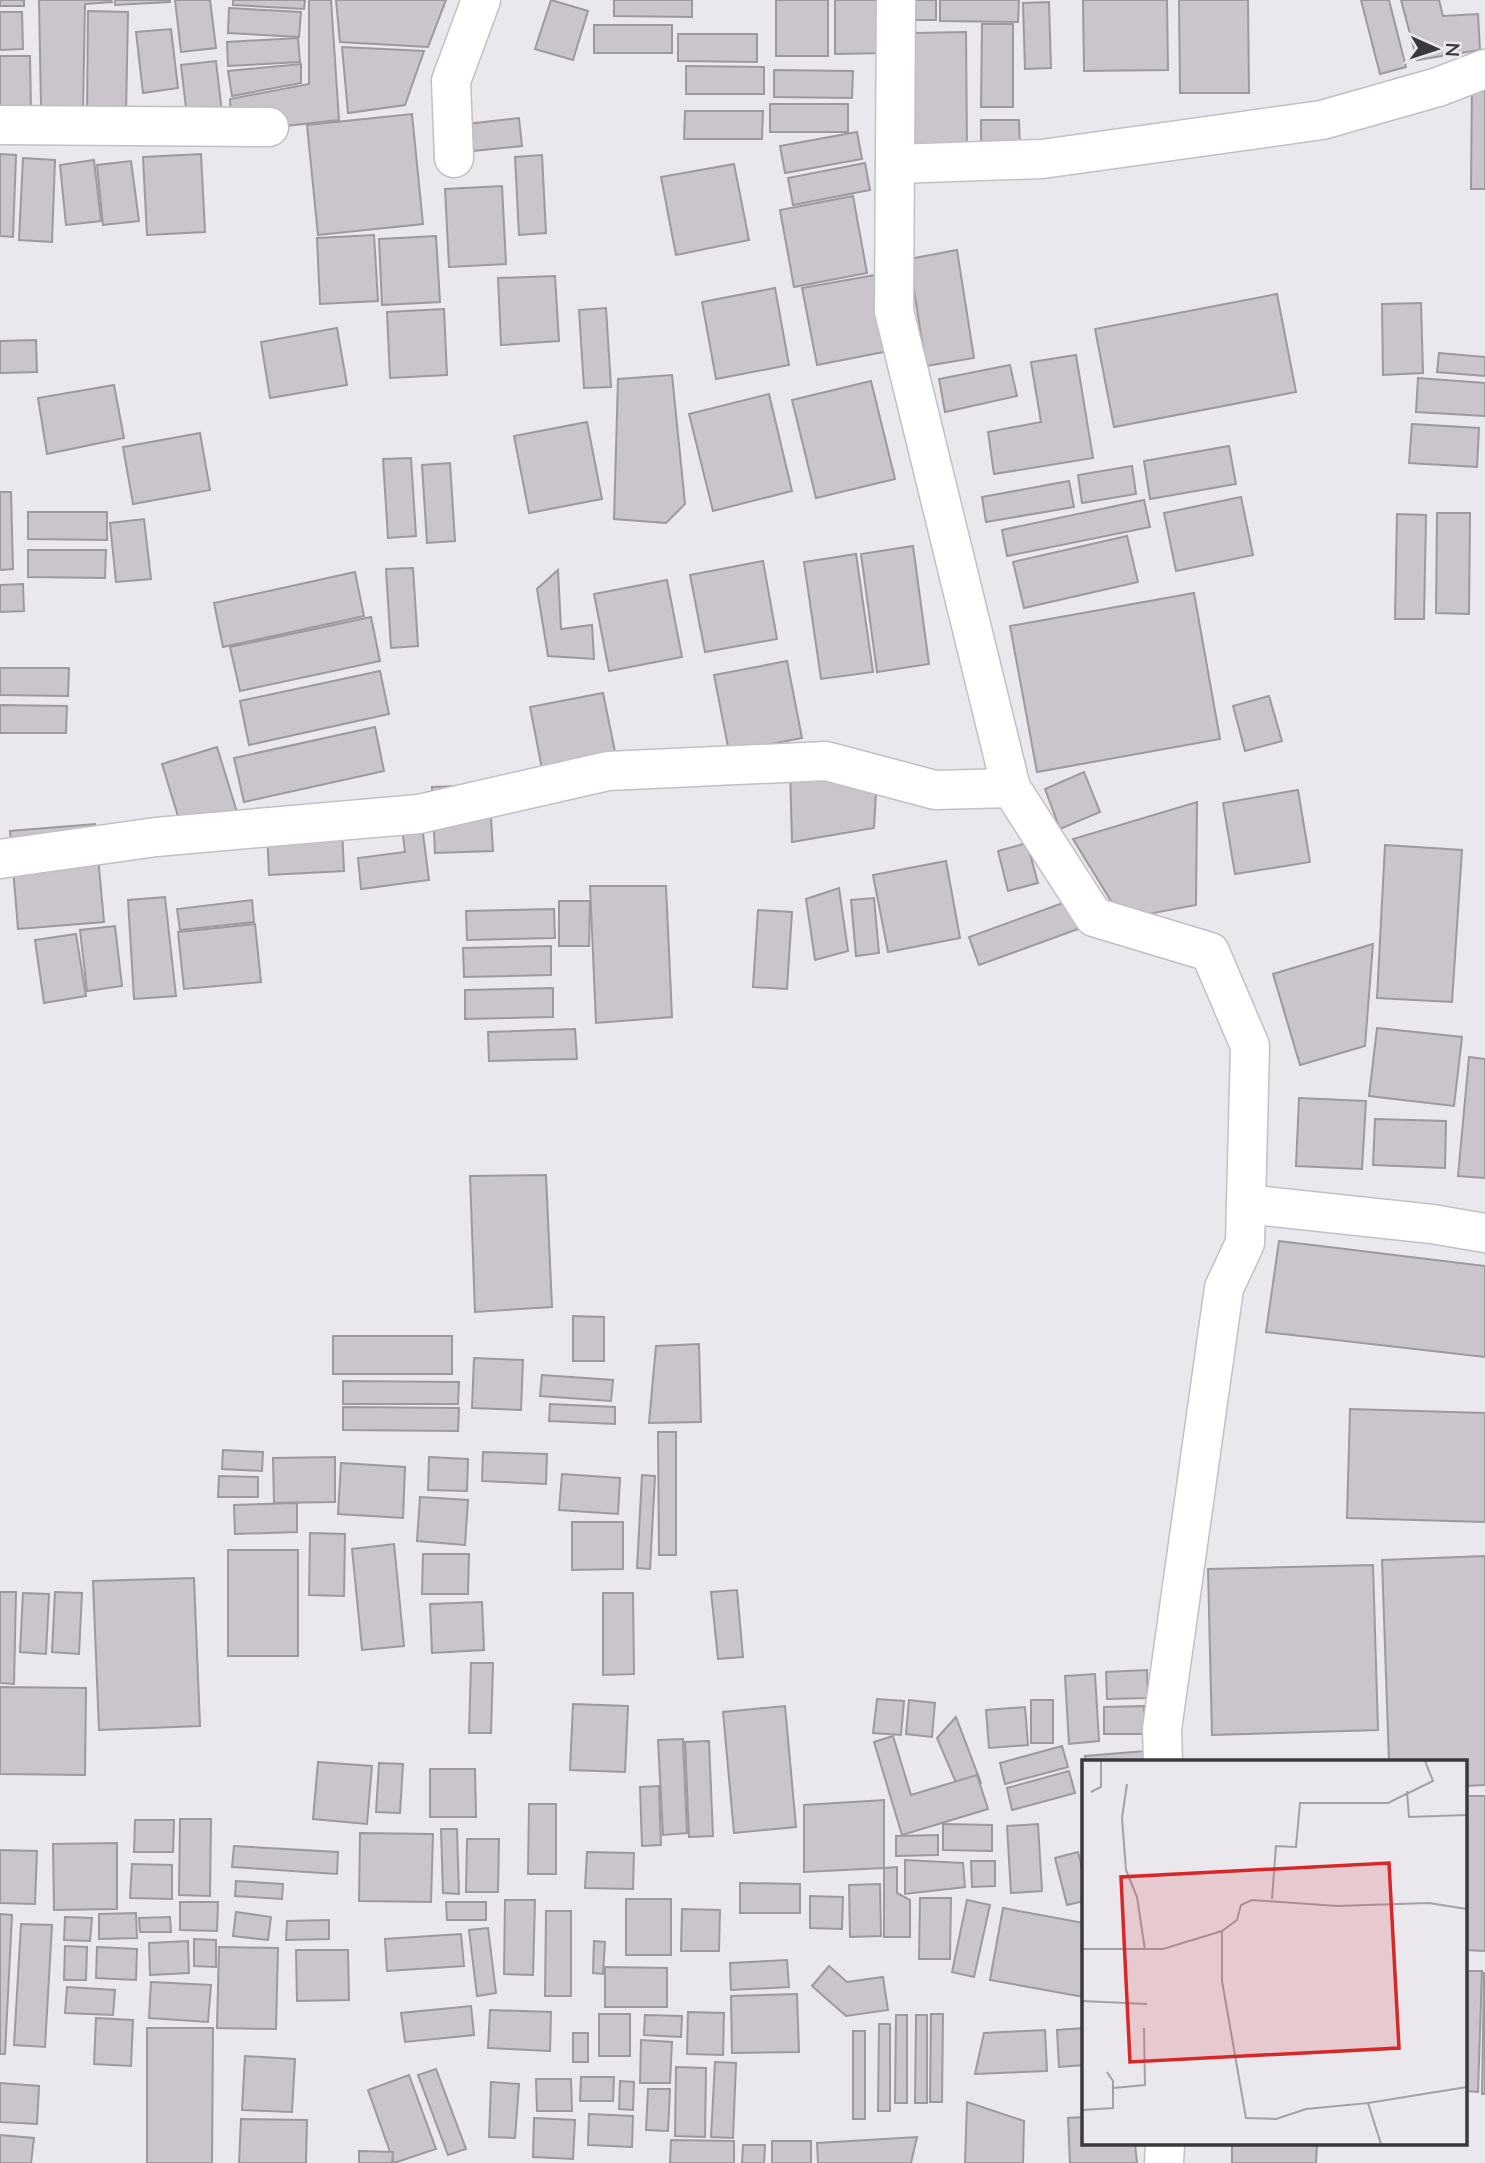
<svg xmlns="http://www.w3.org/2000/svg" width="1485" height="2163" viewBox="0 0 1485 2163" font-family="Mulish,sans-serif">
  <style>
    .building { fill: #c9c5cb; stroke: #9d999f; stroke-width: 2 }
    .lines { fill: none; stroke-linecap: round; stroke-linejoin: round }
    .minor-casing { stroke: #c3bfc5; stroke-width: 41 }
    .minor { stroke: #fff; stroke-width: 38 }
    .inset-road { fill: none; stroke: #a4a1a6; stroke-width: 2 }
    .view { fill: #d62828; fill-opacity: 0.15; stroke: #d62828; stroke-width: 3.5 }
    .inset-edge { fill: none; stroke: #3a383b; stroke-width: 3.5 }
  </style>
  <rect width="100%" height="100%" fill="#eae7ed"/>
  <g class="building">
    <rect x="0" y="0" width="24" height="6"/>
    <path d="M39,0H111L112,2L85,4L83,111L41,106Z"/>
    <path d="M115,0H170V2L115,5Z"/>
    <path d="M175,0H210L216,48L181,52Z"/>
    <path d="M233,0H305L304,9L233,5Z"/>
    <path d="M309,0H331L339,120L231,132L230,99L309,84Z"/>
    <path d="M336,0H446L428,47L340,42Z"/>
    <path d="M551,0L588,11L573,60L535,49Z"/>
    <path d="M614,0H692V17L614,16Z"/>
    <rect x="776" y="0" width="52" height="56"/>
    <path d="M835,0H887V53L835,54Z"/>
    <rect x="907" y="0" width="29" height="20"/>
    <path d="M940,0H1019L1018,22L940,21Z"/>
    <path d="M1083,0H1167L1168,70L1084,71Z"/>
    <path d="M1179,0H1248L1249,93H1180Z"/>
    <path d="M1361,0H1389L1406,67L1380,74Z"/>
    <path d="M1401,0H1439L1443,16L1478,14L1480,50L1417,60Z"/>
    <path d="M1049,2L1051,68L1025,69L1023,3Z"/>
    <path d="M229,8L301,12L299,37L228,33Z"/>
    <path d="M88,11L128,12L126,113L87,112Z"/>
    <path d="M0,12H22L23,49L0,50Z"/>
    <path d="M982,24H1013V107H981Z"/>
    <rect x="594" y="25" width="78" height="28"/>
    <path d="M171,29L178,88L143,93L136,32Z"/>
    <path d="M966,32L967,151L914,152V33Z"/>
    <path d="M678,34H757V62L678,61Z"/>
    <path d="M298,38L300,62L228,66L227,42Z"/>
    <path d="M342,47L424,51L405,105L348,113Z"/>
    <path d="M0,56H30L31,113H0Z"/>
    <path d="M216,61L223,121L188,125L181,65Z"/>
    <path d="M301,64V83L232,96L228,71Z"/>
    <path d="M686,66L764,67V94H686Z"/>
    <path d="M774,70L853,71L852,98L774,97Z"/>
    <path d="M1485,78V189H1471L1472,80Z"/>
    <rect x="770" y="104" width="78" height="28"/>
    <path d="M685,111H763L762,139H684Z"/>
    <path d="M412,114L423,224L318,235L307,125Z"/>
    <path d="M519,118L522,146L444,154L441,127Z"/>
    <path d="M981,120H1019L1020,150L981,151Z"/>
    <path d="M857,132L862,159L785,173L780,146Z"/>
    <path d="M0,154L16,155L13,237L0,236Z"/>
    <path d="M201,154L205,232L147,235L143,157Z"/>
    <path d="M542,155L546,233L519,235L515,157Z"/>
    <path d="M23,158L55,160L52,242L19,240Z"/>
    <path d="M94,160L101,221L66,225L60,165Z"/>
    <path d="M131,161L139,221L103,225L97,165Z"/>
    <path d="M865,163L870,190L793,205L788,178Z"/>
    <path d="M734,164L749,240L676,255L661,177Z"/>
    <path d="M502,186L506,264L449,267L445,189Z"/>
    <path d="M853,196L867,273L794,287L780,210Z"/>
    <path d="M374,235L378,301L320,304L317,238Z"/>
    <path d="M436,236L440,302L382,305L379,239Z"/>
    <path d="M957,250L974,358L926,366L909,259Z"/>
    <path d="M875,275L889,351L817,365L802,288Z"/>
    <path d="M555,276L559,341L501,345L498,278Z"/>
    <path d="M775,288L789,365L716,379L702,302Z"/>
    <path d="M1277,294L1296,392L1114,427L1095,329Z"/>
    <path d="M1421,303L1423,373L1383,375L1382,304Z"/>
    <path d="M606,308L611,387L584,388L579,310Z"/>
    <path d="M444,309L447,375L390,378L387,312Z"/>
    <path d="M337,328L347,385L270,398L261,342Z"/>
    <path d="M36,340L37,372L0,373V341Z"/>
    <path d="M1439,353L1485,357V376L1437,372Z"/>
    <path d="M1076,355L1093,458L994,474L988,432L1041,422L1031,362Z"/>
    <path d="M1010,365L1017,396L945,412L939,379Z"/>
    <path d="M672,375L685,504L666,523L614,519L618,379Z"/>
    <path d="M1418,378L1485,383V416L1416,412Z"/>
    <path d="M871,381L895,479L816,498L792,400Z"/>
    <path d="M114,385L124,438L47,454L38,398Z"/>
    <path d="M769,394L792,491L713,511L689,414Z"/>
    <path d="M587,422L602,499L529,513L514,436Z"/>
    <path d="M1412,424L1479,428L1477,467L1409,463Z"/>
    <path d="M200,433L210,490L133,504L123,447Z"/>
    <path d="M1229,446L1236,484L1150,499L1144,461Z"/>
    <path d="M411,458L416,536L388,538L383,459Z"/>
    <path d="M450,463L455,541L427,543L422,465Z"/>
    <path d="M1132,466L1136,494L1082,503L1078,475Z"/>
    <path d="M1069,481L1074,507L986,522L982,497Z"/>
    <path d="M0,492H11L13,569L0,570Z"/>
    <path d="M1241,497L1253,555L1176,571L1164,513Z"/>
    <path d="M1144,500L1150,527L1007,556L1002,530Z"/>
    <path d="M28,512H107V540L28,539Z"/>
    <path d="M1437,513H1470L1469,614L1436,613Z"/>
    <path d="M1397,514L1426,515L1424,619H1395Z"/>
    <path d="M144,519L151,579L116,582L110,523Z"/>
    <path d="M1127,536L1138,582L1024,608L1013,562Z"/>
    <path d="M913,546L929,664L877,672L861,554Z"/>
    <path d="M28,550H106L105,578L28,577Z"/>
    <path d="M856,554L873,672L821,679L804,562Z"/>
    <path d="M763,561L777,639L705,652L690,575Z"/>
    <path d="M413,568L418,646L391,648L386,569Z"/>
    <path d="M558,570L561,629L592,625L594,659L548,656L537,589Z"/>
    <path d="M355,572L364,616L223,647L214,603Z"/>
    <path d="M667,580L682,657L609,671L594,594Z"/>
    <path d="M23,584L24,611L0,612V585Z"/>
    <path d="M1194,593L1220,739L1037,772L1010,626Z"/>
    <path d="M371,617L380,661L240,691L230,647Z"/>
    <path d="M787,661L802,738L729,752L714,675Z"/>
    <path d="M0,668H69L68,696L0,695Z"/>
    <path d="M380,671L389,714L249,745L240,701Z"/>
    <path d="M603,693L619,771L545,784L530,707Z"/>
    <path d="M1269,696L1282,741L1245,751L1233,706Z"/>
    <path d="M0,705L67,706L66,733H0Z"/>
    <path d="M375,727L384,771L244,802L234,758Z"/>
    <path d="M217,747L240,822L185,839L162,764Z"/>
    <path d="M878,757L874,828L792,842L790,768Z"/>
    <path d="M1084,772L1100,812L1060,829L1045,789Z"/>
    <path d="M489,785L493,851L435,853L432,787Z"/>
    <path d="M1298,790L1310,862L1235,874L1223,803Z"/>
    <path d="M1197,802L1196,905L1122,919L1073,839Z"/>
    <path d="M341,807L344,871L269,875L266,810Z"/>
    <path d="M421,818L429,880L361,889L358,858L405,852L401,820Z"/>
    <path d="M95,824L104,922L18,929L10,831Z"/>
    <path d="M1027,843L1038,883L1008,891L998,851Z"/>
    <path d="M1385,845L1462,850L1452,1002L1377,998Z"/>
    <path d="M946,861L960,938L888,952L873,875Z"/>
    <path d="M590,886H666L672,1017L596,1023Z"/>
    <path d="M839,888L848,951L815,960L806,899Z"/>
    <path d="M165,897L176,996L134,999L128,900Z"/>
    <path d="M874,898L879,953L856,956L851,900Z"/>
    <path d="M252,900L254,922L180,930L177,909Z"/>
    <path d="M1071,900L1081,928L979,965L969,937Z"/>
    <path d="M559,901H590L589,946H559Z"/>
    <path d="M554,909L555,938L467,940L466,911Z"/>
    <path d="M758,910L792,912L787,989L753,987Z"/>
    <path d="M255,924L261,982L184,989L178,932Z"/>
    <path d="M115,926L122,986L87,991L80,930Z"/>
    <path d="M76,934L86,996L44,1003L35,940Z"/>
    <path d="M1373,944L1365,1046L1300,1065L1273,974Z"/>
    <path d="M551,946V975L464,977L463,948Z"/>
    <path d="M553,988V1017L465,1019V990Z"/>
    <path d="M1377,1028L1462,1037L1454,1106L1369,1096Z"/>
    <path d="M575,1029L577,1059L489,1061L488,1032Z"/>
    <path d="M1469,1057L1485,1059V1178L1458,1176Z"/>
    <path d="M1299,1098L1366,1101L1362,1169L1296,1166Z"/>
    <path d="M1375,1119L1446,1121L1445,1168L1373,1165Z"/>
    <path d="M546,1175L552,1307L475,1312L470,1176Z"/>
    <path d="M1279,1241L1485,1266V1357L1266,1332Z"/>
    <path d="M573,1316L604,1317V1361H573Z"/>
    <rect x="333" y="1336" width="119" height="38"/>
    <path d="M699,1344L701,1422L649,1423L656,1346Z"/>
    <path d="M474,1358L523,1360L521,1410L472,1408Z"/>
    <path d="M542,1375L613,1380L611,1401L540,1396Z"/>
    <path d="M343,1381L459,1382L458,1404H343Z"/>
    <path d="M550,1404L615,1407V1424L549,1421Z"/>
    <path d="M343,1407L459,1408L458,1431L343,1430Z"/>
    <path d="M1350,1409L1485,1413V1522L1347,1518Z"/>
    <path d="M658,1432H676V1555H659Z"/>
    <path d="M223,1450L263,1452L262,1471L222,1469Z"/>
    <path d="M483,1452L547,1454L546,1484L482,1481Z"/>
    <path d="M335,1457V1502L274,1503L273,1458Z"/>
    <path d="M429,1457L468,1459L467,1491L428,1490Z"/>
    <path d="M341,1463L405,1467L403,1518L338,1514Z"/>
    <path d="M562,1474L620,1478L618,1514L559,1510Z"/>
    <path d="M642,1475L655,1476L650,1569L637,1568Z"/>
    <path d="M219,1476L258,1477V1497H218Z"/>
    <path d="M420,1497L468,1500L465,1545L417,1541Z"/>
    <path d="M297,1503V1532L235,1534L234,1505Z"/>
    <path d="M572,1522H623V1569L572,1570Z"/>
    <path d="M310,1533L345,1534L344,1596L309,1595Z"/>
    <path d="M394,1544L404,1646L362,1650L352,1549Z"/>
    <rect x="228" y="1550" width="70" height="106"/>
    <path d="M423,1554H469L468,1594H422Z"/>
    <path d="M1485,1556V1785L1466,1786V1762H1389L1382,1560Z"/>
    <path d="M1373,1565L1378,1730L1212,1735L1208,1569Z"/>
    <path d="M194,1578L200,1726L99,1730L93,1581Z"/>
    <path d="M737,1590L743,1657L718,1659L711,1592Z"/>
    <path d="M0,1592H16L14,1684L0,1683Z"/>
    <path d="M55,1592L82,1593L79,1654L52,1652Z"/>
    <path d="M23,1593L49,1594L46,1654L20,1652Z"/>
    <path d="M603,1593H633L634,1674L603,1675Z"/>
    <path d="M482,1602L484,1650L432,1653L430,1604Z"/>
    <path d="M471,1663H493L491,1733H469Z"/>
    <path d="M1147,1670L1148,1698L1107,1699L1106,1672Z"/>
    <path d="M1095,1674L1099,1741L1069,1744L1065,1676Z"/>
    <path d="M0,1687L86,1688L85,1775L0,1774Z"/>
    <path d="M877,1699L904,1701L901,1735L873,1733Z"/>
    <path d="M909,1700L935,1703L932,1737L906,1734Z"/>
    <rect x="1031" y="1700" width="22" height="43"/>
    <path d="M573,1704L628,1706L625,1772L570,1770Z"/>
    <path d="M785,1706L796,1827L734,1833L723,1712Z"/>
    <path d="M1144,1706L1145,1734H1104V1707Z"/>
    <path d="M1025,1707L1028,1745L989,1748L986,1710Z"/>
    <path d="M956,1717L981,1783L960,1792L937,1738Z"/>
    <path d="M893,1736L911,1795L977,1775L988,1809L902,1835L874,1742Z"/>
    <path d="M683,1739L687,1833L663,1835L658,1740Z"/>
    <path d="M709,1741L713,1836L689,1837L685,1742Z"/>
    <path d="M1062,1746L1068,1767L1005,1784L1000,1763Z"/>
    <path d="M1145,1751L1146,1762H1085V1756Z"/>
    <path d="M318,1762L372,1766L367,1824L313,1819Z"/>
    <path d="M379,1763L403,1764L400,1813L376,1812Z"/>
    <path d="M430,1769H475L476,1817H430Z"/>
    <path d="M1069,1771L1075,1793L1012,1810L1007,1788Z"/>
    <path d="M659,1786L661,1845L642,1846L640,1787Z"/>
    <path d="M1466,1796H1485V1951L1466,1950Z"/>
    <path d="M884,1800V1868L804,1872V1805Z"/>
    <path d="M529,1804H556V1874H528Z"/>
    <path d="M180,1819H211L210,1896L179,1895Z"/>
    <path d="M135,1820H174L173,1852H134Z"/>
    <path d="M943,1824L992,1825V1851L943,1850Z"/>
    <path d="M1038,1824L1042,1891L1011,1893L1007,1826Z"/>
    <path d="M441,1829H457L459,1894L443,1893Z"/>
    <path d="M360,1833L433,1834L431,1902L359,1901Z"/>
    <path d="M938,1835V1855L896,1856V1836Z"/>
    <path d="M467,1839H499L498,1892H466Z"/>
    <path d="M117,1843V1909L54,1910L53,1844Z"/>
    <path d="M234,1846L338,1852L337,1874L232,1867Z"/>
    <path d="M0,1850L37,1851L35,1904L0,1903Z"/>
    <path d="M587,1852L634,1853L633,1889L585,1888Z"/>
    <path d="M1078,1852L1084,1876V1901L1067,1905L1055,1858Z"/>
    <path d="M905,1860L963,1863L965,1887L905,1894Z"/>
    <path d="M971,1861H995V1886L972,1887Z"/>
    <path d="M132,1864L172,1865V1899L130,1898Z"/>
    <path d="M897,1867V1893L910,1900V1937H884V1868Z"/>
    <path d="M236,1881L283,1884L282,1899L235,1896Z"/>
    <path d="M740,1883L800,1884V1913H740Z"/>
    <path d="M880,1884L881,1936L850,1937L849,1885Z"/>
    <path d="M810,1896L843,1897L842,1929L810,1928Z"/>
    <path d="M920,1898H951L950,1959H919Z"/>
    <rect x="626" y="1899" width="45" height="56"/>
    <path d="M505,1900H535L533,1975L504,1974Z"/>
    <path d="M967,1900L990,1905L974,1977L952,1972Z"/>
    <path d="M180,1902H218L217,1931L180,1930Z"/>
    <path d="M446,1902H486V1920H447Z"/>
    <path d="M1003,1908L1084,1923V1997L990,1980Z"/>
    <path d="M682,1909L720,1910L719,1951H681Z"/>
    <path d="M546,1911H571V1996H545Z"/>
    <path d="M236,1912L271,1917L268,1940L233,1936Z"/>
    <path d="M136,1913L137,1938L99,1939V1914Z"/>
    <path d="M0,1914L12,1915L5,2054H0Z"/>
    <path d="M65,1917L92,1918L90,1941L64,1940Z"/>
    <path d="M170,1917L171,1932H140L139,1918Z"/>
    <path d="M329,1920V1939L286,1940L287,1921Z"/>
    <path d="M21,1924L52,1925L45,2047L14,2045Z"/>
    <path d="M488,1928L496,1993L477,1996L469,1930Z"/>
    <path d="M461,1934L464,1966L387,1971L385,1939Z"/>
    <path d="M194,1939L216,1940V1967L194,1966Z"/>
    <path d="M188,1941L189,1973L150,1975L149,1943Z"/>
    <path d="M594,1941L605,1942L603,1974L593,1973Z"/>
    <path d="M65,1946L87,1947L86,1980H64Z"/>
    <path d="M97,1947L137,1949L136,1980L96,1978Z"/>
    <path d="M219,1947L278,1948L276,2029L217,2028Z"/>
    <path d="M296,1950H348L349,2000L297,2001Z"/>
    <path d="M787,1960L789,1987L731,1990L730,1963Z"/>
    <path d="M829,1966L847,1982L883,1977L888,2010L846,2016L812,1986Z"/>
    <path d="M605,1967L667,1968V2007H605Z"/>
    <path d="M1466,1971H1482L1478,2092L1466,2091Z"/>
    <path d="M1484,1973H1485V2094H1482Z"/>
    <path d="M151,1982L211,1985L208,2022L149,2018Z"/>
    <path d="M67,1987L115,1990L113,2015L65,2013Z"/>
    <path d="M797,1994L799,2052L732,2053L731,1996Z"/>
    <path d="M471,2006L474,2035L405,2042L401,2013Z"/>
    <path d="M490,2010L551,2012L550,2051L488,2048Z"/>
    <path d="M688,2012L724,2013L723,2055L687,2054Z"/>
    <rect x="599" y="2014" width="31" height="42"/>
    <path d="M931,2014H943L942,2102H930Z"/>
    <path d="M645,2015L682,2016L681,2037L644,2035Z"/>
    <path d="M896,2015H907V2103H895Z"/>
    <path d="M916,2015H927V2103H915Z"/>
    <path d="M96,2018L133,2020L131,2066L94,2064Z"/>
    <path d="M879,2024H890V2111H878Z"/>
    <path d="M147,2028H213L212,2163H147Z"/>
    <path d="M1084,2028V2065L1059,2067L1057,2030Z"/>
    <path d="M1045,2030L1047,2071L975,2074L984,2033Z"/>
    <rect x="853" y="2031" width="12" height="88"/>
    <rect x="573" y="2033" width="15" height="29"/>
    <path d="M641,2040L672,2042L670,2083H640Z"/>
    <path d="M245,2056L295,2059L292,2112L242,2110Z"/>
    <path d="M715,2062L736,2063L733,2138L711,2137Z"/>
    <path d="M676,2067L706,2068L705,2137L675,2136Z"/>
    <path d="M436,2069L466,2149L448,2155L418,2075Z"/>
    <path d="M409,2075L436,2149L394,2163L368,2090Z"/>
    <path d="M581,2077H614L613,2101H580Z"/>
    <path d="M536,2079H571L572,2111H537Z"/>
    <path d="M620,2081L634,2082L633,2110L619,2109Z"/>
    <path d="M491,2082L519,2084L515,2138L489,2137Z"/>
    <path d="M0,2083L39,2086L37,2124L0,2122Z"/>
    <path d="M648,2089H670L668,2131L646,2130Z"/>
    <path d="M967,2102L1024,2121L1023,2163H965Z"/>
    <path d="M589,2114L633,2116L632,2147L588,2145Z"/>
    <path d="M1084,2117V2144H1135L1137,2163H1070L1068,2118Z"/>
    <path d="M534,2118L575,2120L573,2159L533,2157Z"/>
    <path d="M241,2119L307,2120L306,2163H239Z"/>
    <path d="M0,2135L34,2138L31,2163H0Z"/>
    <path d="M917,2137L911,2163H818L817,2143Z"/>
    <path d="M671,2140L734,2141V2163H670Z"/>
    <rect x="772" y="2141" width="39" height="22"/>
    <path d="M1232,2144H1317L1316,2163H1232Z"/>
    <path d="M743,2145H765L764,2163H742Z"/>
    <path d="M359,2151L393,2152L392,2163H359Z"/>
  </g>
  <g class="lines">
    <g class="minor-casing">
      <g id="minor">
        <path d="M896,0L894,311L1011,788L1094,917L1210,952L1250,1046L1245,1243L1224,1288L1162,1729L1163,1762"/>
        <path d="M0,125L269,127"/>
        <path d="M454,158L451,81L481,0"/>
        <path d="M895,164L1042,159L1322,120L1438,87L1485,69"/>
        <path d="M0,859L156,837L419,814L608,771L826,761L935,790L1011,788"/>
        <path d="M1246,1204L1432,1224L1485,1233"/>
        <path d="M1164,2163L1165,2144"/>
      </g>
    </g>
    <use href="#minor" class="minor"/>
  </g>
  <g transform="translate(1082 1760)">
    <rect width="385" height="385" fill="#eae7ed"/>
    <path class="inset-road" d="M45,24L40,58L44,110L55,137L63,190M325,31L327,57L385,55M9,32L19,27V1M190,139L194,86L214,87L218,43H306L351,21L343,1M140,171V221L164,358L194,359L224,349L286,343L299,384M0,189H81L140,171L155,160L159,145L170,140L255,146L347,143L385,149M0,241L65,244M31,328L63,325L62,268M286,343L385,327M0,350L31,348V321L25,312"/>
    <path class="view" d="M307,103L317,288L48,302L39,117Z"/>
    <rect width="385" height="385" class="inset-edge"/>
  </g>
  <g transform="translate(1436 49) rotate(93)" stroke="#eae7ed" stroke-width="5" paint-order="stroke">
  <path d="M0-5L12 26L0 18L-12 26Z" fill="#3a383b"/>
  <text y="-10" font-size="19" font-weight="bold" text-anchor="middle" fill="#3a383b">N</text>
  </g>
</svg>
